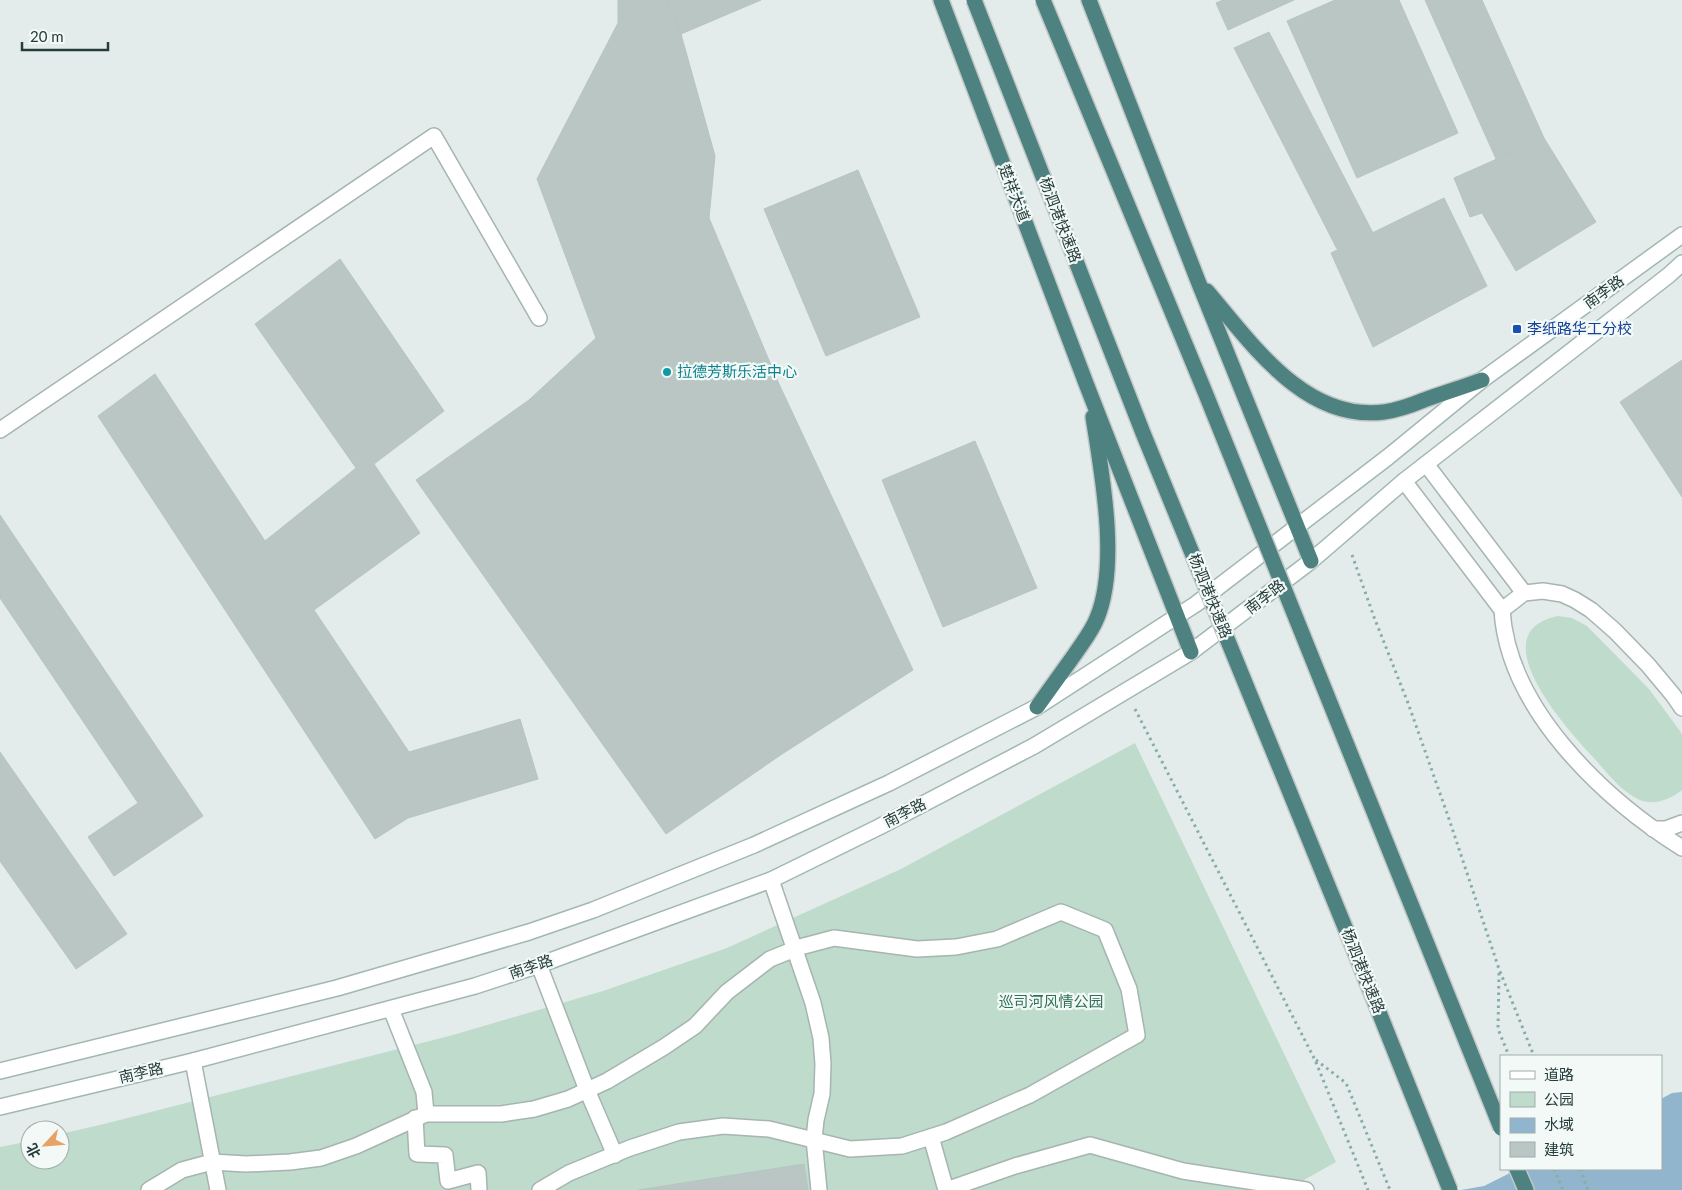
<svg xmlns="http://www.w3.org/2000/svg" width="1682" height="1190" viewBox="0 0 1682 1190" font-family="Lato,'Noto Sans SC',sans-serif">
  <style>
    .green { fill: #bedbcc }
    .water { fill: #90b5cc }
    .building { fill: #b9c6c4; stroke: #b6c5c2 }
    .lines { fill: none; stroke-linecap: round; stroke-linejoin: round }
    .pedestrian-casing { stroke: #a6b4b2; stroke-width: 18 }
    .minor-casing { stroke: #a6b4b2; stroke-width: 18 }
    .secondary-casing { stroke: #a2b7b4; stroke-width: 18 }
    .trunk-casing { stroke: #c2c8c8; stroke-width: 18 }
    .path { stroke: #86adaa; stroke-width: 3; stroke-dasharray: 2.5 4; stroke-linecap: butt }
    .pedestrian { stroke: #fff; stroke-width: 15 }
    .minor { stroke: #fff; stroke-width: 15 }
    .secondary { stroke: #fff; stroke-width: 15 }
    .trunk { stroke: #4e8281; stroke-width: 15 }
    .trunk-bridge-casing { stroke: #c2c8c8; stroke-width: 18; stroke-linecap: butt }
    .trunk-bridge { stroke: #4e8281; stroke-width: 15 }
    .transit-dot { fill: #1a4fb4; stroke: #f3f9f7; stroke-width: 2 }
    .culture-dot { fill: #0f9aa8; stroke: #f3f9f7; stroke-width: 2 }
    .labels { text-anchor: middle; stroke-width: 4.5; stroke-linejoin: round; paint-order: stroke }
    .street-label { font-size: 15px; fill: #243c3b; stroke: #f3f9f7 }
    .transit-label { font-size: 15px; fill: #164399; stroke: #f3f9f7; text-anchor: start }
    .culture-label { font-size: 15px; fill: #0d838f; stroke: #f3f9f7; text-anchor: start }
    .park-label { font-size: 15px; fill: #317058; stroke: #f3f9f7 }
  </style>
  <rect width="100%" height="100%" fill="#e3ecea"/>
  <g class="green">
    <path d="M1558,616L1572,618L1587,626L1649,689L1680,731L1682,735V790C1671,799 1655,806 1640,800C1621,792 1606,771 1592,756C1567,729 1479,632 1558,616Z"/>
    <path d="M1135,743L1336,1162L1286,1190H0V1147L30,1141V1160H60V1134L100,1125L453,1035L603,991L727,948L901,869Z"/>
  </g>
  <path class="water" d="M1682,1092V1190H1461L1484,1186L1518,1169H1661V1099L1672,1093Z"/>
  <g class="building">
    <path d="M618,0H667L681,34L715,156L709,218L779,384L913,670L782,754L529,400L596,338L537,179L618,23Z"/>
    <path d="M667,0H761L681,34Z"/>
    <path d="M1223,0H1294L1228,30L1216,3Z"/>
    <path d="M1335,0H1399L1458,133L1357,178L1287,21Z"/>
    <path d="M1425,0H1482L1544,138L1496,159Z"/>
    <path d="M1269,32L1373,233L1337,249L1234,48Z"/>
    <path d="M1544,138L1596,222L1516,271L1482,213L1470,217L1454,178Z"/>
    <path d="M858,170L920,317L826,356L764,209Z"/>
    <path d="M1444,198L1487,286L1373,347L1331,253Z"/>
    <path d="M340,259L444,411L374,464L420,533L314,610L409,752L520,719L538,779L408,818L375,839L98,416L155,374L265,541L356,468L255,324Z"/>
    <path d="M1682,360V497L1620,402Z"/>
    <path d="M529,400L782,754L666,834L416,480Z"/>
    <path d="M975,441L1037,588L943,627L882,480Z"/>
    <path d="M0,515L203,816L114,876L88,837L138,803L0,598Z"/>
    <path d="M0,752L127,934L76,969L0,861Z"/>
    <path d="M804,1164L808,1190H638Z"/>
  </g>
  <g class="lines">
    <g class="pedestrian-casing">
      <g id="pedestrian">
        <path d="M771,880L813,1003L821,1038L823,1064L822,1094L816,1120L814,1139L819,1190"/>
        <path d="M539,965L587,1090L615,1155"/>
        <path d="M391,1009L424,1092L426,1114"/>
        <path d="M193,1061L218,1190"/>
        <path d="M415,1118L417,1154L445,1155L448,1181L478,1173L479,1190"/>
        <path d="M931,1137L946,1190L1015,1166L1090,1145L1183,1171L1306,1190"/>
        <path d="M149,1190L182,1170L212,1162L246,1164L290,1162L321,1158L356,1146L426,1114H501L534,1109L568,1099L607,1081L664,1047L695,1026L727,992L770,959L800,947L834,938L917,949L956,947L997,939L1061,912L1105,930L1129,989L1137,1035L1030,1095L946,1132L902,1146L850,1149L769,1129L723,1126L679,1132L630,1148L569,1173L540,1190"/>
      </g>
    </g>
    <g class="minor-casing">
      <g id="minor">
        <path d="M0,430L434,136L539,318"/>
        <path d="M1426,464L1524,593"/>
        <path d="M1404,481L1502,610C1508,709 1603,798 1682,848"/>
        <path d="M1502,610L1524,593L1543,591L1562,594L1575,600L1591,610L1615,631L1648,665L1673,695L1682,708"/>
        <path d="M1653,829H1666L1682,823"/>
      </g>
    </g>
    <g class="secondary-casing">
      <g id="secondary">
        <path d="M0,1071L337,988L529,932L593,910L754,845L889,783L1037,707L1196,604L1388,457L1482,380L1682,235"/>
        <path d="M0,1107L193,1061L475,986L539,965L771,880L879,827L1034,746L1191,652L1311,561L1404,481L1669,275L1682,263"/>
      </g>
    </g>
    <g class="trunk-casing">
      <g id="trunk">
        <path d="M941,0L1087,386L1191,652"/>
        <path d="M1089,0L1198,281L1311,561"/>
        <path d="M1207,291C1252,344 1305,422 1384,412C1398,410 1412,405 1424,400C1444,393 1463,387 1482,380"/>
        <path d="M1037,707C1050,689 1062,672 1075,654C1083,642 1092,631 1097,618C1119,565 1102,474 1093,417"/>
        <path d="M1517,1169L1526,1190"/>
      </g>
    </g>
    <g class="path">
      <path d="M1352,555L1374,617L1408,703L1448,816L1499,969L1534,1056"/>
      <path d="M1135,709L1315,1060L1368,1190"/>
      <path d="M1499,973L1498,1029L1509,1056"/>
      <path d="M1316,1060L1346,1083L1390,1190"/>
      <path d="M1554,1169L1563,1190"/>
      <path d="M1580,1169L1588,1190"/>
    </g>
    <use href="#pedestrian" class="pedestrian"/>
    <use href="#minor" class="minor"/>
    <use href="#secondary" class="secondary"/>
    <use href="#trunk" class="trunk"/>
    <g class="trunk-bridge-casing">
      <g id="trunk-bridge">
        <path d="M974,0L1143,433L1351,942L1450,1190"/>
        <path d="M1043,0L1205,392L1501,1128"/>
      </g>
    </g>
    <use href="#trunk-bridge" class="trunk-bridge"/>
  </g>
  <rect class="transit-dot" x="1512" y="324" width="10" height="10" rx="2.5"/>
  <circle class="culture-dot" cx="667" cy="372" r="5"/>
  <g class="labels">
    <g class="street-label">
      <text transform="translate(1014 193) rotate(69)" y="5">楚祥大道</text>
      <text transform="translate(1060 220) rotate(69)" y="5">杨泗港快速路</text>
      <text transform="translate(1604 292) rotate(-36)" y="5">南李路</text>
      <text transform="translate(1210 596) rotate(68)" y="5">杨泗港快速路</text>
      <text transform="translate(1265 597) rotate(-38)" y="5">南李路</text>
      <text transform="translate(905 813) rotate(-27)" y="5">南李路</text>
      <text transform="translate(531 967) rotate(-19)" y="5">南李路</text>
      <text transform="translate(1363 971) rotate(68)" y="5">杨泗港快速路</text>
      <text transform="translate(141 1073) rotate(-13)" y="5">南李路</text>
    </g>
    <g class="transit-label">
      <text x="1527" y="334">李纸路华工分校</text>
    </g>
    <g class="culture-label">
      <text x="677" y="377">拉德芳斯乐活中心</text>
    </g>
    <g class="park-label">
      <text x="1051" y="1007">巡司河风情公园</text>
    </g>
  </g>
  <rect x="1500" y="1055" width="162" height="115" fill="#f3f9f7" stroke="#a0adac"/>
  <rect x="1510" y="1071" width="25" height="8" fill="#ffffff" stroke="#a0adac"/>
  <text x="1544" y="1080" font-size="15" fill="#243c3b">道路</text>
  <rect x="1510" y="1092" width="25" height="15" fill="#bedbcc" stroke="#a0adac"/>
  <text x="1544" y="1105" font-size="15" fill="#243c3b">公园</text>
  <rect x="1510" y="1118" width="25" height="15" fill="#90b5cc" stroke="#a0adac"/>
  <text x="1544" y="1130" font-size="15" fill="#243c3b">水域</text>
  <rect x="1510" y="1142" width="25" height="15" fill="#b9c6c4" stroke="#a0adac"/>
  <text x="1544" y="1155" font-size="15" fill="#243c3b">建筑</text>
  <g transform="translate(45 1145) rotate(244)"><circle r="24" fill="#f3f9f7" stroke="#a0adac"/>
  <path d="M0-4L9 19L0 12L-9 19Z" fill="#e7a366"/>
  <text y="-8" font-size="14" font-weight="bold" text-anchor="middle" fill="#243c3b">北</text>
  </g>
  <path d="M22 42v8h86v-8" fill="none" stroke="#243c3b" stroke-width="2.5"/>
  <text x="30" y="42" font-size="15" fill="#243c3b" stroke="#f3f9f7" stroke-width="4" paint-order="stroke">20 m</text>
</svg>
